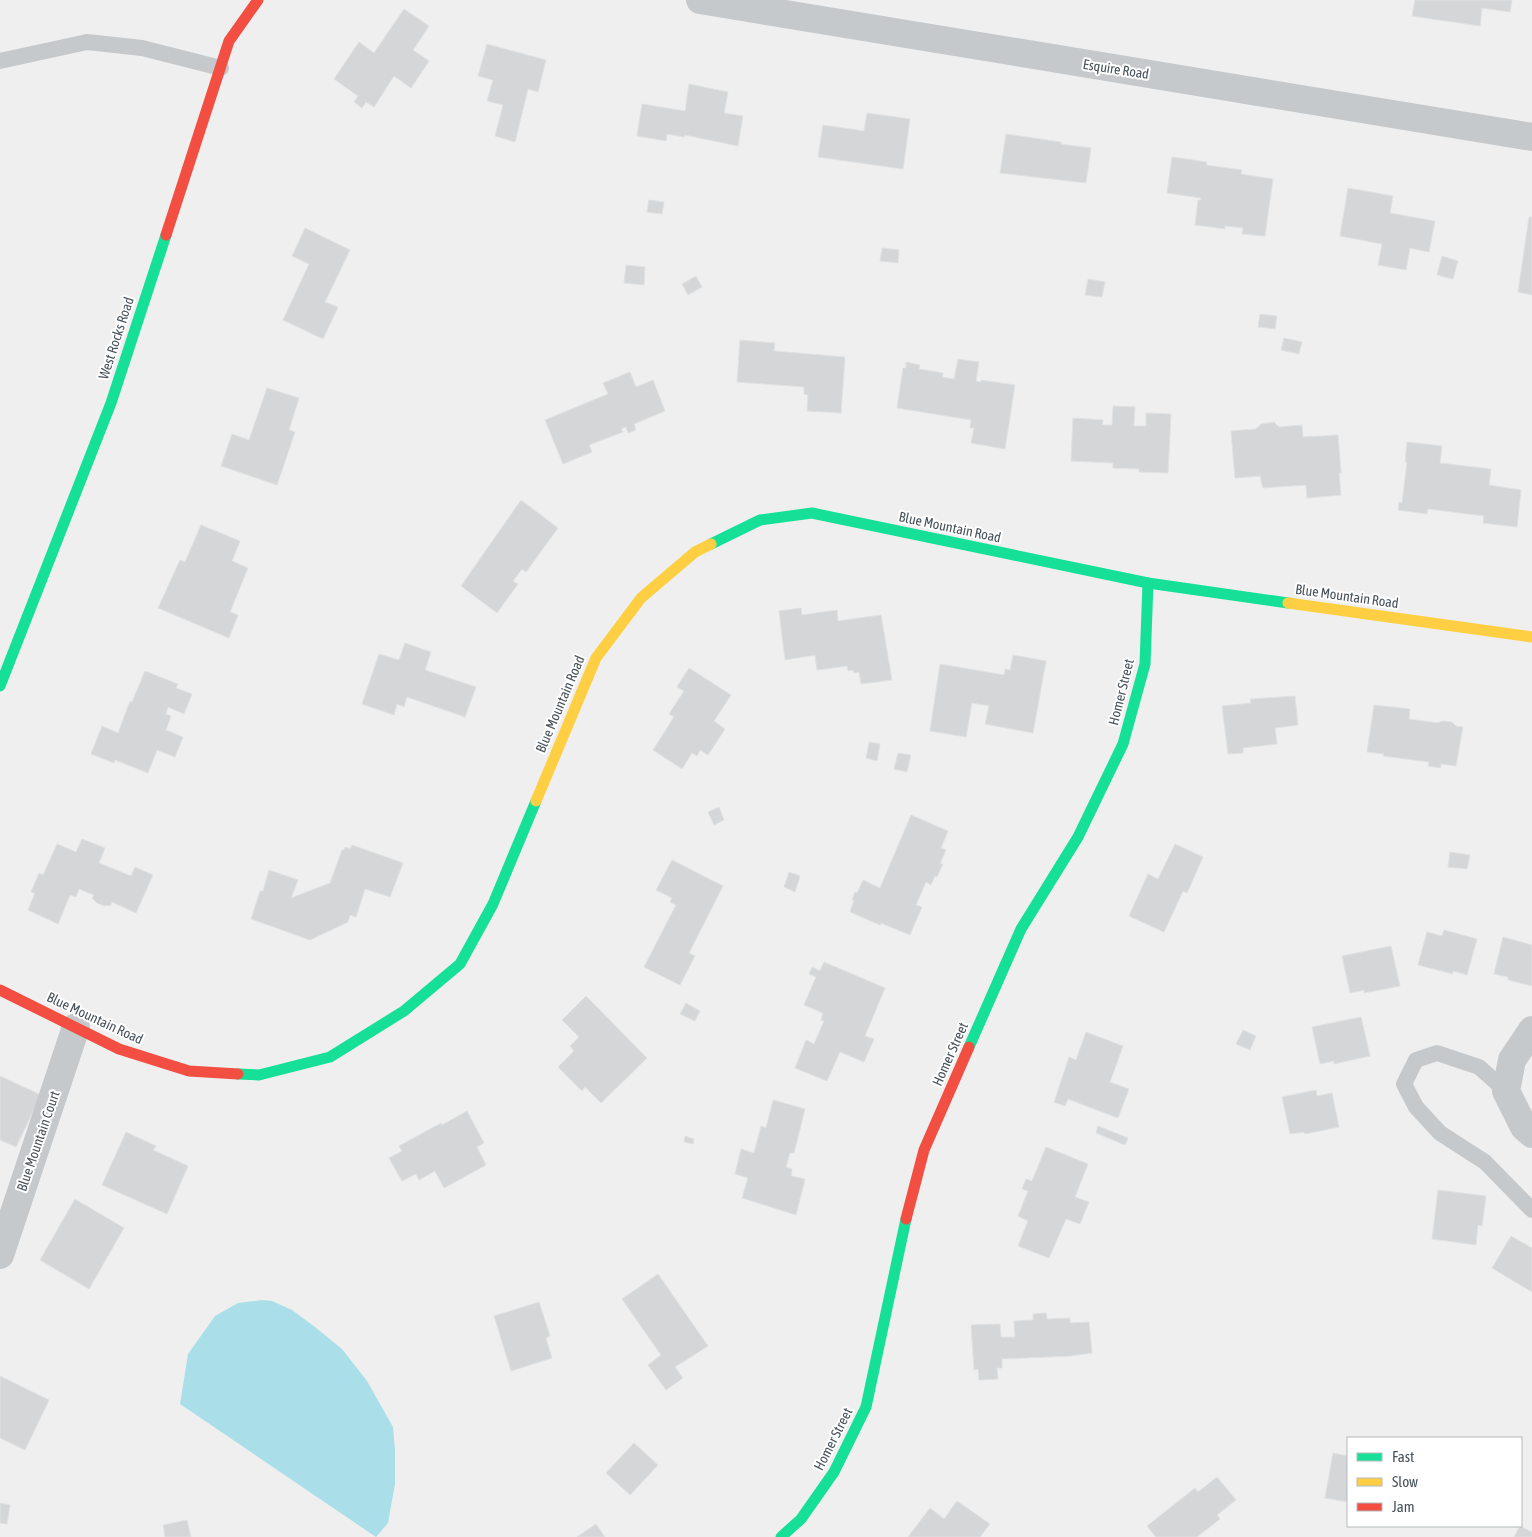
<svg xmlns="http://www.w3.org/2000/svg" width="1532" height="1537" viewBox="0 0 1532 1537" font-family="'Asap Condensed',sans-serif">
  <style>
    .water { fill: #aadfe9 }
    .building { fill: #d5d6d7; stroke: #e0e1e2 }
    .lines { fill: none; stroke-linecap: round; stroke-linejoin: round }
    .lane { stroke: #c6c9cb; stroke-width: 16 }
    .street { stroke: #c6c9cb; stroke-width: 28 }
    .fast { stroke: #16e098; stroke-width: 11 }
    .slow { stroke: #ffcf43; stroke-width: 11 }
    .jam { stroke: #f24e42; stroke-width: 11 }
    .labels { text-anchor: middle; stroke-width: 4; stroke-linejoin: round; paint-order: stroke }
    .street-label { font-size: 14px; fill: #47525a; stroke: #fff }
  </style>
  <rect width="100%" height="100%" fill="#efefef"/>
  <path class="water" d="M262,1300L272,1301L292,1310L315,1327L342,1349L367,1381L393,1427L395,1449V1484L388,1523L376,1537L180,1404L188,1354L215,1316L238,1303Z"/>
  <g class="building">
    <path d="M1415,0H1512L1510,12L1482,8L1480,26L1412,16Z"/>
    <path d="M404,9L429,26L413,50L429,61L411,88L394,76L374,107L366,102L362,108L354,102L358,96L334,79L359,42L374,53Z"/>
    <path d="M487,44L546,60L538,92L528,89L515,142L495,136L503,105L487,101L493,80L478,76Z"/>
    <path d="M689,84L728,92L724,113L743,116L738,146L685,135L684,137L667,134L666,141L637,136L642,104L685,111Z"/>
    <path d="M867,113L910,119L903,169L818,157L823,125L864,131Z"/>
    <path d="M1006,134L1061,142V144L1091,148L1086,183L1000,173Z"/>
    <path d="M1172,157L1207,162L1206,165L1242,170L1241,174L1273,179L1265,236L1242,234L1243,228L1225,226V229L1195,225L1198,200H1201V198L1167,193Z"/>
    <path d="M1348,188L1393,196L1390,213L1435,221L1429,252L1410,248L1406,270L1378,265L1382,244L1340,236Z"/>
    <path d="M649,200L664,202L662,214L647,212Z"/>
    <path d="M1529,217H1532V295L1518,292Z"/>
    <path d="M305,228L350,250L325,302L338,307L323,339L283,320L309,264L292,256Z"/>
    <path d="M882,248L899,250L898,263L880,261Z"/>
    <path d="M1442,256L1458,261L1453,279L1437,275Z"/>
    <path d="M626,265L645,267L644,285L624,283Z"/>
    <path d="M696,276L702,287L688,295L682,284Z"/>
    <path d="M1088,279L1105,282L1102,297L1085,295Z"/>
    <path d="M1260,314L1277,316L1275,329L1258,327Z"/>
    <path d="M1284,338L1302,342L1299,354L1281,350Z"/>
    <path d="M740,340L775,343L774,351L845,357L841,413L807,411L808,395L804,394V387L737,382Z"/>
    <path d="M958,359L979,362L976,381L981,382V380L1015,385L1005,449L971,443L974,428H970L971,420L897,408L903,368H906V362L920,365L919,369L943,373L942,377L954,379Z"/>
    <path d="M630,372L636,387L653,380L665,411L634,424L636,430L628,433L626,427L621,429L623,432L589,445L592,452L563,464L545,420L608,394L603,383Z"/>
    <path d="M267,388L299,398L289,430L295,432L277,485L221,466L232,434L249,440Z"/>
    <path d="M1113,406L1135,407L1134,426H1146V413L1171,414L1168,473L1139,472V469L1113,468V463L1071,461L1073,418L1103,420L1102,425H1112Z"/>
    <path d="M1274,422L1279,427L1302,425L1303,437L1338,435L1341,473H1339L1341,495L1307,498L1306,485L1263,488L1260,476L1235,478L1231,431L1256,429L1261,424Z"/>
    <path d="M1407,442L1442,446L1440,463L1491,469L1489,485L1521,490L1517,527L1483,523L1484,516L1428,509L1427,514L1398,510L1399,502L1402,503L1407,462H1405Z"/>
    <path d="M521,500L558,528L526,572L522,569L513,581L518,584L497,613L461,586Z"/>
    <path d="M201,525L240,541L232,561L248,568L230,612L238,615L229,638L158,608L180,560L185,562Z"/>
    <path d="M801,608L802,615L837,610L838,621L881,615L892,680L861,684L859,672L854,673L853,670L848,671L847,666L817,670L815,655L785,660L779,611Z"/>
    <path d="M405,643L431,652L425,670L476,687L465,717L407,697L404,707L397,704L394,715L362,704L379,654L399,660Z"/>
    <path d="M1013,655L1046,661L1033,733L985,724L989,706L972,703L966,737L930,731L940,664L1004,675L1005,669L1010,670Z"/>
    <path d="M689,668L731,695L714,721L725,729L708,755L700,750L697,756L692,753L682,769L653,750L674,717L669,714L684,691L677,687Z"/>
    <path d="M145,671L178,684L176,688L192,694L184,714L168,707L166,714L171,716L166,730L183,737L175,757L157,750L148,773L115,760L114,763L91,754L102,726L118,733L130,701L132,702Z"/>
    <path d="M1295,696L1298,725L1275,728L1277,744L1243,748V753L1228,754L1222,706L1251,703L1250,699Z"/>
    <path d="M1374,705L1410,709L1409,719L1438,723L1442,721L1452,722L1456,726L1463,727L1456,766L1441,764V768L1428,766L1429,762L1383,756L1384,754L1367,752Z"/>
    <path d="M869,742L880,744L877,761L866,758Z"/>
    <path d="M898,753L911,755L907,772L894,769Z"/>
    <path d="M719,807L724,820L714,825L708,812Z"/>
    <path d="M911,815L948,831L941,848L946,850L940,864H943L937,877L935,876L931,885L926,882L916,905L922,907L910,935L881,923L880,925L850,912L854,900H852L855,892L857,893L863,880L880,888Z"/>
    <path d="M82,839L105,848L99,863L131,876L135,867L153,875L136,913L112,902L111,905L104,906L97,903L92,898L94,895L79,889L76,897L70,895L58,924L28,910L35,893L31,892L39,873L43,875L57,844L76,852Z"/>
    <path d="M1175,844L1203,857L1187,893L1183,891L1164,932L1129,916L1148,874L1158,879Z"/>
    <path d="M352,845L403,863L390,897L365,889L356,917L350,915L348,922L310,940L251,919L260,891H263L269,870L298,880L291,898L330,883L342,850H344L345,847L350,849Z"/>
    <path d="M1450,852L1470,855L1467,869L1448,867Z"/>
    <path d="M672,860L723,886L689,953L695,956L680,985L644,967L676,905L670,902L672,898L656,890Z"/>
    <path d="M789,872L800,876L795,892L784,887Z"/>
    <path d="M1444,930L1477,939L1467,975L1453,971V974L1418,965L1427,932L1442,936Z"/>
    <path d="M1503,937L1532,945V986L1508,980V977L1494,974Z"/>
    <path d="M1391,946L1400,986L1364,993V990L1350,993L1342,956Z"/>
    <path d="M824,962L885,988L865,1036L874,1039L864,1062L840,1052L827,1081L795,1068L806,1040L814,1044L824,1021L821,1020L823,1013L804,1005L816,977L809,974L812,967L820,971Z"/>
    <path d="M586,996L647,1058L601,1103L585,1087L582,1091L558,1067L574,1051L570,1046L579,1037L562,1020Z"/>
    <path d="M686,1003L700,1011L695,1021L680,1014Z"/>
    <path d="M1361,1017L1370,1056L1334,1064V1061L1320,1064L1312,1027Z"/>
    <path d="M1243,1030L1256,1036L1250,1050L1236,1044Z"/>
    <path d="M1086,1032L1123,1046L1110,1082L1129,1089L1118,1118L1068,1099L1065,1106L1054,1102L1069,1057L1076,1060Z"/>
    <path d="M0,1076L41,1095L16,1147L0,1140Z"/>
    <path d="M1316,1090L1317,1096L1332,1093L1339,1127L1305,1134L1304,1132L1290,1134L1282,1097Z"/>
    <path d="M773,1100L805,1109L794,1153H790L786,1167L792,1169L791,1176L805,1179L796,1215L742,1198L748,1178L735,1174L741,1149L754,1153L761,1126L766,1128Z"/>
    <path d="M467,1111L484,1143L477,1147L486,1165L444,1188L435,1171L419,1180L416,1174L402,1181L389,1158L402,1151L399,1146L441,1123L442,1125Z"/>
    <path d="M1098,1126L1128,1138L1125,1145L1096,1133Z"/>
    <path d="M126,1132L156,1146L153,1150L188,1166L167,1214L102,1185Z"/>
    <path d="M685,1136L694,1139L693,1144L684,1142Z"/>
    <path d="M1046,1147L1088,1164L1075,1197L1089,1202L1080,1224L1066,1219L1049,1258L1018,1246L1028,1221L1018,1216L1028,1191L1022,1189L1026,1179L1032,1181Z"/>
    <path d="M1438,1190L1486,1196L1482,1226L1478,1225L1476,1245L1432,1239Z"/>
    <path d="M75,1199L124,1228L89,1289L40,1260Z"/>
    <path d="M1511,1236L1532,1248V1292L1492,1268Z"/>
    <path d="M658,1274L708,1346L675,1367L683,1378L666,1390L648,1365L661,1355L622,1299Z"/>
    <path d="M539,1302L550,1336L546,1338L552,1358L511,1371L494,1316Z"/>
    <path d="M1046,1313L1047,1319L1070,1318V1323L1089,1322L1092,1353L1071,1356L1002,1359V1368H997L998,1379L979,1380L978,1369L974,1370L971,1325L1000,1324L1001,1337H1015L1014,1321L1033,1320V1314Z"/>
    <path d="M0,1376L49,1400L25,1450L0,1438Z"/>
    <path d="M634,1443L658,1465L630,1495L606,1473Z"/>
    <path d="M1333,1453L1348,1456V1502L1325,1498Z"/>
    <path d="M1217,1477L1236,1500L1217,1515L1220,1519L1197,1537H1156L1147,1526L1195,1488L1198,1492Z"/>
    <path d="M957,1501L990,1524L980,1537H908L930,1508L944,1519Z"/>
    <path d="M0,1503L10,1505L7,1524L0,1523Z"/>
    <path d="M187,1520L191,1537H165L163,1525Z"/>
    <path d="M596,1524L605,1537H577Z"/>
    <path d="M1520,1526L1532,1532V1537H1514Z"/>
  </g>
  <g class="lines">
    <g class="lane">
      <path d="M0,61L87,42L142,48L221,68"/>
      <path d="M1506,1091L1479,1067L1437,1053L1416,1060L1404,1084L1416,1107L1440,1133L1485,1162L1532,1210"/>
    </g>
    <g class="street">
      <path d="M700,0L1532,137"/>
      <path d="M1532,1030L1512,1060L1506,1091L1524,1127L1532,1134"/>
      <path d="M0,1255L76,1027"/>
    </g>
    <g class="fast">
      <path d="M711,544L760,520L812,513L1148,583L1288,603"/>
      <path d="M0,686L111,403L166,235"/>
      <path d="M969,1047L1021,929L1078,837L1123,744L1145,664L1148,583"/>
      <path d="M238,1074L259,1075L330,1057L404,1011L460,964L493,904L536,801"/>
      <path d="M781,1537L801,1519L834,1472L866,1407L906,1219"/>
    </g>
    <g class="slow">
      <path d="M1288,603L1532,637"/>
      <path d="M536,801L596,658L641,598L695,552L711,544"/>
    </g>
    <g class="jam">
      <path d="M166,235L229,41L258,0"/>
      <path d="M0,990L119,1049L189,1071L238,1074"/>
      <path d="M906,1219L924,1150L969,1047"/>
    </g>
  </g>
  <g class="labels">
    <g class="street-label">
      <text transform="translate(1116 69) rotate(9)" y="5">Esquire Road</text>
      <text transform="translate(116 338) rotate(-72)" y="5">West Rocks Road</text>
      <text transform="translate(950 527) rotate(12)" y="5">Blue Mountain Road</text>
      <text transform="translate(1347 596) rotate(8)" y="5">Blue Mountain Road</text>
      <text transform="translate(1121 692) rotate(-76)" y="5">Homer Street</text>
      <text transform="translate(560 704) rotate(-67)" y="5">Blue Mountain Road</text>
      <text transform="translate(95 1018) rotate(25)" y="5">Blue Mountain Road</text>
      <text transform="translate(950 1054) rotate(-66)" y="5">Homer Street</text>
      <text transform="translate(38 1141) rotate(-71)" y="5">Blue Mountain Court</text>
      <text transform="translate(833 1439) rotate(-63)" y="5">Homer Street</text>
    </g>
  </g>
  <rect x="1347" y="1437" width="175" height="90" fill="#ffffff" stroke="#b5babd"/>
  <rect x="1357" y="1453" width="25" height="8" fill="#16e098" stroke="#b5babd"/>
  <text x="1392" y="1462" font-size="15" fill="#47525a">Fast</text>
  <rect x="1357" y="1478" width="25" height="8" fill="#ffcf43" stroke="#b5babd"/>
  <text x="1392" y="1487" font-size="15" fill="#47525a">Slow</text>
  <rect x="1357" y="1503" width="25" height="8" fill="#f24e42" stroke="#b5babd"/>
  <text x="1392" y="1512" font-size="15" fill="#47525a">Jam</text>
</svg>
